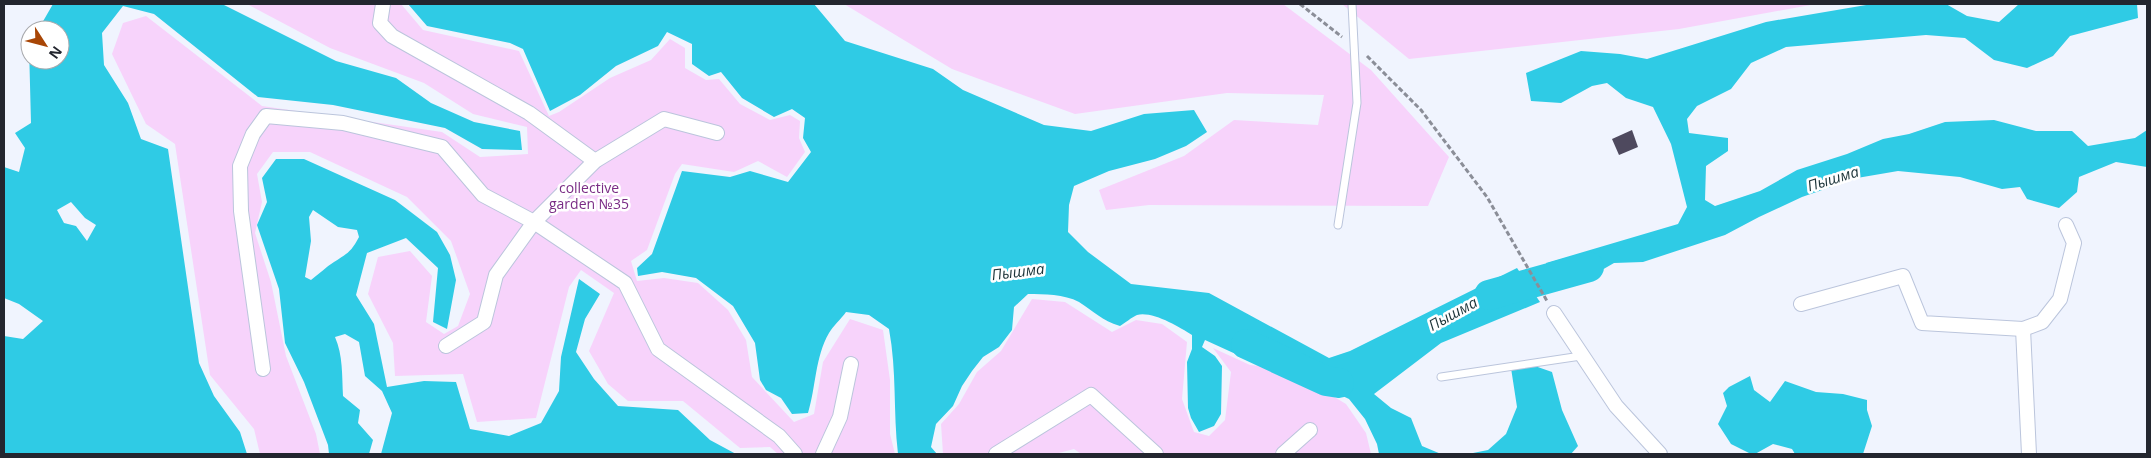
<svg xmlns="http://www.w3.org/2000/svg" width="2151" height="458" viewBox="0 0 2151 458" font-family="'Open Sans',sans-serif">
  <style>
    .green { fill: #f7d3fb }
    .water { fill: #2fcbe5; fill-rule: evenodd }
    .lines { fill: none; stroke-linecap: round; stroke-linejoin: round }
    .river { stroke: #2fcbe5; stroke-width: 30 }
    .building { fill: #4e495e }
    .service-casing { stroke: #bbc5dc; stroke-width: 9 }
    .minor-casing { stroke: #bbc5dc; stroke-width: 16 }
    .path { stroke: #8b8e98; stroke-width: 3; stroke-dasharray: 5 2.5; stroke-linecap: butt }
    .service { stroke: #fff; stroke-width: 7 }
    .minor { stroke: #fff; stroke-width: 14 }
    .labels { text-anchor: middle; stroke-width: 5; stroke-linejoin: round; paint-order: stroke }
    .park-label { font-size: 14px; fill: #7a2c85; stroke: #fff }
    .water-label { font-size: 15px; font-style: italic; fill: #1c3439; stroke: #fff }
  </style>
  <rect width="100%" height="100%" fill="#f0f4fe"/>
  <g class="green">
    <path d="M247,4H401L423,30L519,51L549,116L559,112L610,78L651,60L670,39L685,48V68L706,80L719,79L740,104L770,120L790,115L800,121L799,138L805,152L787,177L758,161L734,172L682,164L675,174L647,250L631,261L637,281L664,278L698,283L728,310L746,340L752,377L794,422L814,414L823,362L850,319L883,330L890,380V434L895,454H778L770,447L740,448L683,401H628L608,384L589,351L614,293L581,270L569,287L536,418L477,422L463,374L395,376L393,343L368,294L378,257L410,251L432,276L426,322L444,334L458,326L470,294L451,241L407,197L310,152H273L257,174L262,202L255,233L271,282L286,356L316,434L320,454H260L254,429L210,375L175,144L146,124L112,54L123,23L146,16L262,106L442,132L480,157L528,154L527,127L473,114L424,83L330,48Z"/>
    <path d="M844,4H1283L1371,70L1449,157L1428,206L1149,205L1106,210L1099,190L1184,156L1234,120L1318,125L1324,95L1227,93L1075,114L952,69Z"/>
    <path d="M1342,4H1816L1679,29L1409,59Z"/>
    <path d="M1032,299L1065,302L1112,332L1136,320L1162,324L1187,342L1182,399L1194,432L1209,436L1225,420L1231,372L1213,348L1250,365L1288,369L1346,404L1366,433L1371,454H1081L1074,449L1055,454H943L941,424L959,404L977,372L1001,351Z"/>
  </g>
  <g class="water">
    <path d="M53,4H222L336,61L396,78L431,103L474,122L520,131L522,150L482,149L445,128L333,105L258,97L154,14L123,6L102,33L104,65L128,103L141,139L168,149L199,363L214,396L240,432L247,454H169L168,453L4,454V336L23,339L43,321L19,304L4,298V167L19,172L25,148L15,133L31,123L29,46L30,44V60H60V30H38ZM71,202L85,218L96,225L87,241L76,226L64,223L57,210Z"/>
    <path d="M408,4H814L845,41L933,69L963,90L1044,125L1091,131L1144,114L1194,110L1207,132L1186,146L1155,159L1109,171L1074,186L1069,205L1068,232L1088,252L1131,284L1209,293L1329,358L1350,351L1517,268L1540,302L1441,343L1374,394L1391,408L1411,418L1422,446L1441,454H1379L1377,444L1365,419L1349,399L1332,391L1287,360L1251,361L1205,340L1202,347L1215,356L1222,366L1221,414L1214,426L1199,432L1191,418L1188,408L1187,362L1192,349V335C1179,327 1153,311 1137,315C1132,317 1125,323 1120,326C1101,320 1095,312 1079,302C1064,294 1044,294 1028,294L1014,307L1012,330L999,347L983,357L972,371L962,386L953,406L936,424L931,447L937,454H898C893,411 897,372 889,329L869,315L846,312C841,319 833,326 829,333C815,357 816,387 808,413L792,414L781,398L766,390L760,380L755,343L733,306L696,278L662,272L638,276L637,268L652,254L682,171L730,177L750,171L788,182L811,152L803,138L805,118L792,109L774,117L742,98L721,72L709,76L692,64V44L667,32L658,46L616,66L580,95L550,111L523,49L510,43L427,26Z"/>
    <path d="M1872,4H1946L1967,16L1999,22L2019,4H2137L2138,18L2070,36L2053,56L2027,68L1994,60L1965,38L1926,35L1786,47L1751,63L1731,89L1697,106L1687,119L1689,133L1728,138V151L1706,166L1705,200L1715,206L1760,191L1797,170L1847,154L1883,139L1909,134L1945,122L1994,120L2036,131H2072L2088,146L2135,138L2147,130V167L2116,162L2079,177L2077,192L2059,208L2027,199L2020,187L2002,189L1960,177L1898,171L1857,178L1802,197L1759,217L1725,235L1643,262L1614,263L1588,278L1552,289L1546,263L1678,224L1687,207L1671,144L1653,107L1626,98L1607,83L1592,86L1561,103L1531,101L1526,73L1581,51L1620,54L1647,59L1766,22Z"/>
    <path d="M276,159H304L395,200L437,232L450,255L456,280L447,329L433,322L438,268L406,238L367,253L356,295L374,324L387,387L424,381L456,382L470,429L509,436L541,423L559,391L561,357L579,279L600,294L585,319L576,352L594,379L618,406L678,410L710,440L736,454H381L392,413L382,391L365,376L359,342L345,334L335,337C343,355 342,376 343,396L360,410L358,423L373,440L369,454H329L328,445L304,382L285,343L279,289L257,225L267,202L262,178ZM313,210L338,227L357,230L359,237C351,252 348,253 334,262C326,267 319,274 311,280L305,277L311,241L309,217Z"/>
    <path d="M1532,365L1552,372L1562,410L1578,446L1571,454H1468L1488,450L1506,434L1517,407L1511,368Z"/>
    <path d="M1750,376L1754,390L1770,402L1785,381L1816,392L1843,394L1867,400V410L1872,426L1863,454H1795L1792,449L1773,444L1755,454H1751L1731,444L1718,424L1727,406L1723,393L1729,387Z"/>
  </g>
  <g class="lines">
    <g class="river">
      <path d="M1489,295L1589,267"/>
      <path d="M1246,344L1326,381L1339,383"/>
    </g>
  </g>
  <path class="building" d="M1632,130L1638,147L1619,155L1612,139Z"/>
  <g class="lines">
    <g class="service-casing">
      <g id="service">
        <path d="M1338,225L1357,103L1352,4"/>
        <path d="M1441,377L1581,356"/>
      </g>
    </g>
    <g class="minor-casing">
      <g id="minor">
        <path d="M383,4L380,23L392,36L529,113L595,161"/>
        <path d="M1801,304L1903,276L1922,323L2023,329L2042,322L2060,299L2074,243L2066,225"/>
        <path d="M1554,313L1616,406L1660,454"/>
        <path d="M2023,329L2029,454"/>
        <path d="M446,346L484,322L496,275L534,222L595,161L664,119L717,133"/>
        <path d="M263,369L241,211L240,166L253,134L266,116L343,123L442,147L483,195L534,222L625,283L658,349L779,436L795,454"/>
        <path d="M823,454L840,417L851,364"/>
        <path d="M996,454L1091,395L1156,454"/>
        <path d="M1283,454L1310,430"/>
      </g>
    </g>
    <g class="path">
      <path d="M1300,4L1342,37"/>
      <path d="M1367,56L1421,110L1487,197L1547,301"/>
    </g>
    <use href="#service" class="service"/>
    <use href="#minor" class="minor"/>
  </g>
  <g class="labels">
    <g class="park-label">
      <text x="589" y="193">collective<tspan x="589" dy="16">garden №35</tspan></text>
    </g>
    <g class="water-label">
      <text transform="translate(1833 179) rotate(-17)" y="5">Пышма</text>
      <text transform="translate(1018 272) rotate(-7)" y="5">Пышма</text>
      <text transform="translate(1453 314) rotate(-29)" y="5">Пышма</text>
    </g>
  </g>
  <rect width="2151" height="458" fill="none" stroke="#23262f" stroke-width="10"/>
  <g transform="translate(45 45) rotate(126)"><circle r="24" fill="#ffffff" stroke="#a7a8ac"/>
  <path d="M0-4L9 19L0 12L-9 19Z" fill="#a84606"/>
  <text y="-8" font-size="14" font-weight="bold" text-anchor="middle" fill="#23262f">N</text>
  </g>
</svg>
